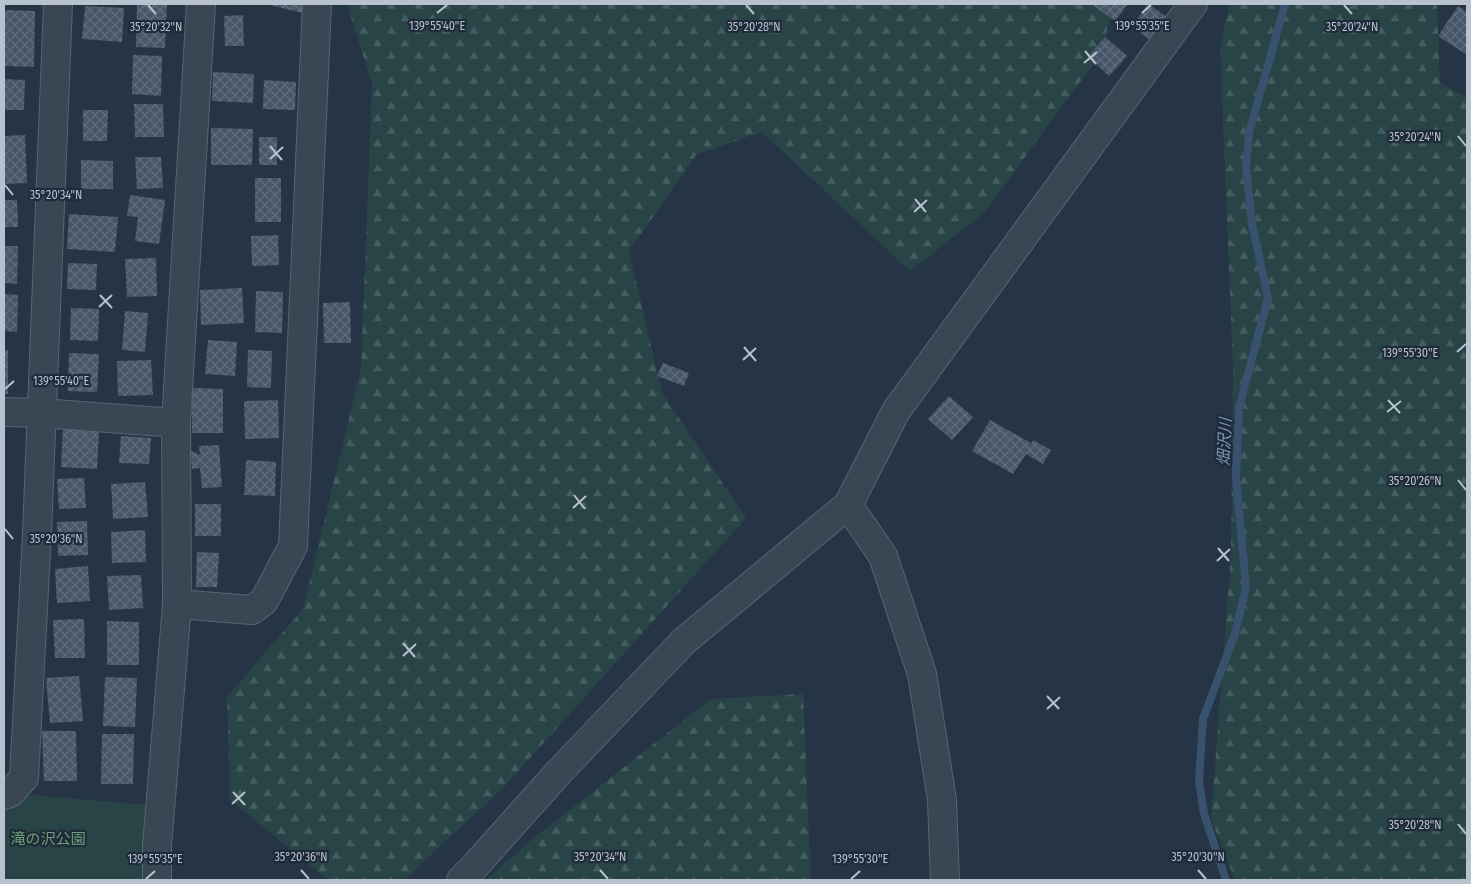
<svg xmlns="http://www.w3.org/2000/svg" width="1471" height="884" viewBox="0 0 1471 884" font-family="'Fira Sans Condensed','Noto Sans JP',sans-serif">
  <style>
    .green { fill: #284446 }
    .forest { fill: url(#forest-firs) }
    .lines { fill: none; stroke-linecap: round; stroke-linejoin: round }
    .stream { stroke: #38516d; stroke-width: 8 }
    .building { fill: url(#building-cross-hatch) }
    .minor-casing { stroke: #596472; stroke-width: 30 }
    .minor { stroke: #3a4654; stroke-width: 28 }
    .ticks { fill: none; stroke: #b8c1ce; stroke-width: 2 }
    .labels { text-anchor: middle; stroke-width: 4.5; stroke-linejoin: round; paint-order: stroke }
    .park-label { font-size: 15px; fill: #6da076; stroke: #1f2b3a }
    .water-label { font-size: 16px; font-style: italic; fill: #7694b3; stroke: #1f2b3a }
    .ticks-label { font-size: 12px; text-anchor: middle; fill: #b8c1ce; stroke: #1f2b3a; stroke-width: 4.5; stroke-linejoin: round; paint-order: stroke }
  </style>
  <defs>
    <pattern id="forest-firs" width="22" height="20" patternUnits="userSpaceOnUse" patternTransform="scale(1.25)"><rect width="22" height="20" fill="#284446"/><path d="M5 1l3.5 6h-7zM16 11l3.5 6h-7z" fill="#455d60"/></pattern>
    <pattern id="building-cross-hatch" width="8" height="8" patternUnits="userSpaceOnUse" patternTransform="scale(1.25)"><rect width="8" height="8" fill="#475769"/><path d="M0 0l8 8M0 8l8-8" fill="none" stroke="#5f6d7d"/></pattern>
  </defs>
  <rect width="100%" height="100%" fill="#253545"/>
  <path class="green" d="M10,793L161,806L158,880H4V795Z"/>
  <g class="forest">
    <path d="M347,4H1113L1102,52L984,213L910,271L762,132L697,154L629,251L662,393L746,518L504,787L404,880H328L230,800L227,697L303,609L361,369L372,84Z"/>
    <path d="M1230,4H1437L1440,83L1467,97V880H1235L1211,819L1231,554L1233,370L1220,46Z"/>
    <path d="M803,694L811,880H486L530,841L711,699Z"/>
  </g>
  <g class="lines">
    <path class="stream" d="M1226,880L1204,814L1199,780L1203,719L1235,634L1246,587L1236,478L1239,408L1268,298L1252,224L1246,168L1249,133L1285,4"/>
  </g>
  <g class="building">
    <path d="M137,4H167L165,48L136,47Z"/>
    <path d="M266,4H308L306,14Z"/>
    <path d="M1095,4H1128L1115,21L1094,6Z"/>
    <path d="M1148,4L1167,17L1150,40L1132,26Z"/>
    <path d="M85,6L124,8L122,42L82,39Z"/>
    <path d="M1458,6L1467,12V55L1438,36Z"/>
    <path d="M4,10L35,11L34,67L4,66Z"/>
    <path d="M243,15L244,46H225L224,16Z"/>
    <path d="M1105,37L1127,56L1109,76L1088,57Z"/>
    <path d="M133,55L162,56L161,96L132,94Z"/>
    <path d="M213,72L254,74L253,103L212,101Z"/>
    <path d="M4,79L25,80L24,110H4Z"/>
    <path d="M264,80L296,82L295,110L263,109Z"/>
    <path d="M134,104H163L164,137H135Z"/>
    <path d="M83,110H108L107,141H83Z"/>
    <path d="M211,128L253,129L252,165H211Z"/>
    <path d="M25,135L27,183L4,184V136Z"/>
    <rect x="259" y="137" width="18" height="28"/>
    <path d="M135,157H161L163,188L137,189Z"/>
    <path d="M81,160L113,161V189H81Z"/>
    <rect x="255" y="178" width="26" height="44"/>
    <path d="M130,195L165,200L159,244L135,241L138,217L127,216Z"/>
    <path d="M4,200H17L18,227H4Z"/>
    <path d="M69,214L118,217L115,252L67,249Z"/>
    <path d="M278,235L279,265L252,266L251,236Z"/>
    <path d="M4,246H18L17,284L4,283Z"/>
    <path d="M156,258L157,296L127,297L125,259Z"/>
    <path d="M68,263L97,264L96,290L67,289Z"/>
    <path d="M242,288L244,323L201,325L200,290Z"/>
    <path d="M256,291L283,292L282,333L255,332Z"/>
    <path d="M4,294L18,295L17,332L4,331Z"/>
    <path d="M350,302L351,343H324L323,303Z"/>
    <path d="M71,308L99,309L98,341L70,340Z"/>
    <path d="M125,311L148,313L145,352L122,350Z"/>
    <path d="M208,340L237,342L235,376L205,374Z"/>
    <rect x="4" y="350" width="4" height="44"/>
    <path d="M248,350L272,351L271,388L247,387Z"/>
    <path d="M69,353L99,354L97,392L68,391Z"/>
    <path d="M151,360L153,395L118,396L117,361Z"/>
    <path d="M663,363L689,373L684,386L657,376Z"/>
    <path d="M192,388L223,389V433H192Z"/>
    <path d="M949,396L973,417L952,440L928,419Z"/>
    <path d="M278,400L279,438L245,439L244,401Z"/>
    <path d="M990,420L1031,443L1028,449L1033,440L1051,450L1043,464L1026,454L1013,474L972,451Z"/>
    <path d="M63,429L99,431L97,469L61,467Z"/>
    <path d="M121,436L151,438L149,464L119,463Z"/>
    <path d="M219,445L222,487L202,488L200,468L192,469L191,451L200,455L199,446Z"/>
    <path d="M246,460L276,462L275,496L244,495Z"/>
    <path d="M84,478L86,508L59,509L57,479Z"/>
    <path d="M145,482L148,517L113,519L111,484Z"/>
    <rect x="195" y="504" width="26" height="32"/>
    <path d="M87,521L88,555L58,556L57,522Z"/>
    <path d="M145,530L146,562L112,563L111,532Z"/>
    <path d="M197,552L219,553L217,587H196Z"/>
    <path d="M88,566L90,601L57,603L55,569Z"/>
    <path d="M141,575L143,608L109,610L107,576Z"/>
    <path d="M84,619L85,658H55L53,620Z"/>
    <path d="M107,621L139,622V665H107Z"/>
    <path d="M79,676L83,721L50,723L46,678Z"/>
    <path d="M105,677L137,678L135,727L103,726Z"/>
    <path d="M42,731H76L77,781H44Z"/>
    <path d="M102,734H134L133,784H101Z"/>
  </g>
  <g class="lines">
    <g class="minor-casing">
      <g id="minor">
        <path d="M4,412L41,413L176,423"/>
        <path d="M848,505L883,556L922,674L942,800L945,880"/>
        <path d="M177,604L252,610L264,601L293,546L317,4"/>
        <path d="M4,795L10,793L24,778L37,533L58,4"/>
        <path d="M157,880V846L177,604L176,423L201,4"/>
        <path d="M461,880L475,866L559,772L684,641L848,505L896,411L1193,4"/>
      </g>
    </g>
    <use href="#minor" class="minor"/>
  </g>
  <path class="ticks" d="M148,5L156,14M746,5L754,14M1344,5L1352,14M437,13L447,5M1142,13L1151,5M1085,51L1096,64M1084,63L1097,52M1458,136L1466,146M270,146L282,160M270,159L283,147M5,185L13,195M915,199L926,212M914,212L927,200M100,295L112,308M99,307L112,295M744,347L756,361M1457,352L1466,344M743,360L756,348M5,389L14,381M1388,400L1400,413M1387,412L1401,401M1458,480L1466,490M574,495L585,509M573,508L586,496M5,529L13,539M1218,548L1229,561M1217,561L1230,549M403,643L415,657M403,656L416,644M1047,696L1059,709M1047,709L1060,697M233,792L245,805M232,804L245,792M1458,824L1466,834M301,870L309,879M600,870L608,879M1198,870L1206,879M146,879L155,871M851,879L860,871"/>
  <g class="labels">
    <g class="park-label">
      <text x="48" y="844">滝の沢公園</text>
    </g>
    <g class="water-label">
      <text transform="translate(1224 442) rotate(-87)" y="6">畑沢川</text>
    </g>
  </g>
  <g class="ticks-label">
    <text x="437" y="30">139°55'40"E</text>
    <text x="1142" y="30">139°55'35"E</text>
    <text x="156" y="31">35°20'32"N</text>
    <text x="754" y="31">35°20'28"N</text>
    <text x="1352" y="31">35°20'24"N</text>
    <text x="1415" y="141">35°20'24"N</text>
    <text x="56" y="199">35°20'34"N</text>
    <text x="1410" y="357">139°55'30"E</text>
    <text x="61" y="385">139°55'40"E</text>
    <text x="1415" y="485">35°20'26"N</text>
    <text x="56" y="543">35°20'36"N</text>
    <text x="1415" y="829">35°20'28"N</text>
    <text x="301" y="861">35°20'36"N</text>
    <text x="600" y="861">35°20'34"N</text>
    <text x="1198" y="861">35°20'30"N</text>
    <text x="155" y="863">139°55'35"E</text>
    <text x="860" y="863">139°55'30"E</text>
  </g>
  <rect width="1471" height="884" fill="none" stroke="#b8c1ce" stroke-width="10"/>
</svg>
